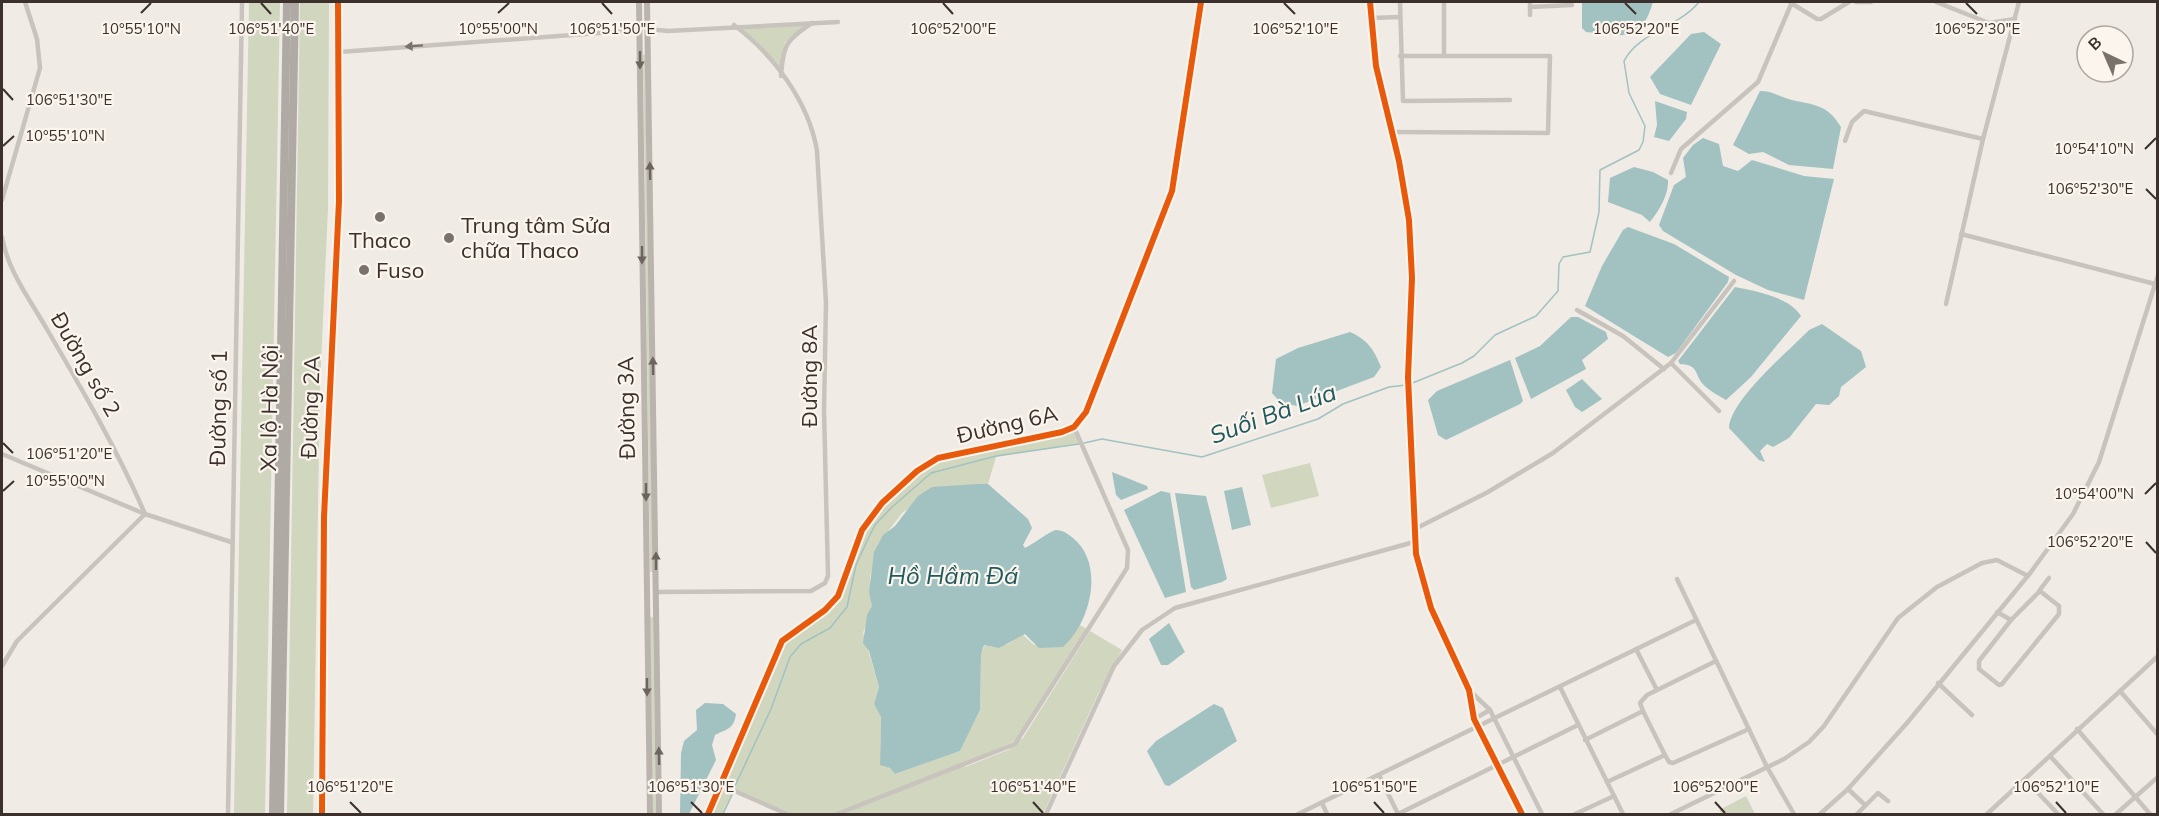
<svg xmlns="http://www.w3.org/2000/svg" width="2159" height="816" viewBox="0 0 2159 816" font-family="Mulish,sans-serif">
  <style>
    .green { fill: #d1d6bf }
    .water { fill: #a1c2c1 }
    .lines { fill: none; stroke-linecap: round; stroke-linejoin: round }
    .stream { stroke: #a1c2c1; stroke-width: 1.5 }
    .street { stroke: #c9c3be; stroke-width: 4.5 }
    .secondary { stroke: #bab3ae; stroke-width: 6 }
    .highway { stroke: #afaaa4; stroke-width: 8 }
    .cycleway-casing { stroke: #fbf5ee; stroke-width: 10 }
    .cycleway { stroke: #e8590c; stroke-width: 6 }
    .oneway { fill: #7b726d }
    .oneway2 { fill: #6e645f }
    .ticks { fill: none; stroke: #3b302b; stroke-width: 2 }
    .poi-dot { fill: #7a716c; stroke: #fbf5ee; stroke-width: 2 }
    .labels { text-anchor: middle; stroke-width: 4.5; stroke-linejoin: round; paint-order: stroke }
    .poi-label { font-size: 22px; fill: #3b302b; stroke: #fbf5ee; text-anchor: start }
    .street-label { font-size: 22px; fill: #3b302b; stroke: #fbf5ee }
    .water-label { font-size: 24px; font-style: italic; fill: #1f5a5e; stroke: #fbf5ee }
    .ticks-label { font-size: 15px; text-anchor: middle; fill: #3b302b; stroke: #fbf5ee; stroke-width: 4.5; stroke-linejoin: round; paint-order: stroke }
  </style>
  <rect width="100%" height="100%" fill="#f0ebe5"/>
  <g class="green">
    <path d="M249,2H280L265,814H234Z"/>
    <path d="M300,2H329L328,208L320,386L313,814H287Z"/>
    <path d="M807,24L785,42L780,71L739,27Z"/>
    <path d="M643,55H645L653,572H650Z"/>
    <path d="M1073,429L1080,444L996,457L988,484L953,487L903,512L878,544L870,577L872,606L863,633L879,687L874,704L881,717L880,764L890,768L895,774L960,751L980,710L981,655L985,645L988,644L991,647L1008,644L1022,634L1034,645L1066,644L1078,624L1087,629L1020,735L1013,742L964,764L965,767L1008,750L1023,738L1090,631L1122,650L1098,694L1043,814H792L734,789L723,814H710L783,642L839,597L855,548L863,531L883,504L929,464Z"/>
    <path d="M1310,463L1319,496L1271,508L1262,475Z"/>
    <path d="M650,617H653L656,814H653Z"/>
    <path d="M1746,796L1755,814H1722L1719,810Z"/>
  </g>
  <g class="water">
    <path d="M1582,2H1653C1640,45 1623,35 1586,32L1582,28Z"/>
    <path d="M1704,32L1721,44L1691,105L1660,94L1650,77L1691,34Z"/>
    <path d="M1760,91C1772,90 1781,98 1792,100C1815,105 1828,105 1841,127L1833,169L1789,165L1763,152L1749,154L1733,145Z"/>
    <path d="M1655,101L1687,112L1686,119L1669,141L1654,137L1657,125Z"/>
    <path d="M1703,138L1719,144L1723,166L1738,171L1752,160L1804,176L1834,179L1804,300L1768,290L1736,275L1663,231L1659,225L1674,185L1686,177L1683,158L1693,145Z"/>
    <path d="M1634,167L1653,172L1668,180C1669,194 1659,211 1650,222L1642,215L1608,202L1610,178Z"/>
    <path d="M1628,227L1674,244L1729,277L1728,282L1676,353L1668,357L1585,306L1602,266L1623,230Z"/>
    <path d="M1735,287C1755,291 1790,297 1801,316L1751,377L1726,400C1720,396 1711,392 1706,387C1693,376 1701,365 1680,364L1678,361Z"/>
    <path d="M1571,317H1578L1606,332L1608,339L1582,360L1586,369L1531,399L1515,358L1540,346Z"/>
    <path d="M1822,324L1861,351L1866,367L1841,387L1839,396L1829,405L1816,404L1789,438L1773,447L1767,444L1760,451L1765,462L1759,460L1729,428C1730,400 1789,351 1809,330Z"/>
    <path d="M1350,332C1368,340 1374,350 1381,367L1374,377L1297,406L1280,402L1272,393L1276,359L1298,348Z"/>
    <path d="M1510,360L1523,401L1520,404L1446,440L1438,435L1428,400L1437,391Z"/>
    <path d="M1582,379L1602,399L1582,412L1575,407L1566,390Z"/>
    <path d="M1112,472L1147,486L1148,489L1121,500L1116,495Z"/>
    <path d="M978,484H988L1028,519L1032,528L1023,545L1025,548C1032,545 1050,531 1056,530C1063,530 1068,534 1073,538C1105,564 1091,622 1063,647L1039,648L1025,634L999,648L984,645L981,655L980,710L960,751L895,774L890,768L880,765L881,717L874,704L879,687L869,651L863,643L867,615L872,606L869,592L874,552L883,535L895,526L918,496L932,487Z"/>
    <path d="M1242,487L1251,525L1232,530L1224,491Z"/>
    <path d="M1161,491L1170,493L1186,592L1165,598L1124,510Z"/>
    <path d="M1175,493L1206,496L1227,579L1222,582L1194,590L1191,587Z"/>
    <path d="M1169,623L1185,652L1168,665H1161L1149,639Z"/>
    <path d="M705,703L723,704L736,714C734,729 727,729 715,735L712,745L716,760L689,814H680L681,753L684,741L697,730L696,710Z"/>
    <path d="M1214,704L1223,708L1237,741L1169,786L1165,785L1147,751L1156,741Z"/>
  </g>
  <g class="lines">
    <g class="stream">
      <path d="M1410,384L1462,363L1474,356L1495,335L1536,316L1558,291L1559,264L1563,257L1590,252L1599,212L1600,170L1639,150L1643,142L1645,126L1629,93L1624,61C1639,32 1679,27 1699,2"/>
      <path d="M1084,443L1102,439L1202,457L1318,419L1343,404L1389,387L1406,385"/>
      <path d="M734,788L771,709L790,657L801,644L830,628L847,607L856,565L867,541L875,525L892,507L931,473L996,456L1079,444"/>
      <path d="M723,814L733,793"/>
    </g>
    <g class="street">
      <path d="M1370,2L1376,66L1399,161L1409,220L1412,278L1408,377L1416,554L1431,608L1469,690L1474,719L1522,814"/>
      <path d="M1400,2L1403,101L1510,100"/>
      <path d="M1856,2H1871"/>
      <path d="M1936,2L1989,23L2015,19"/>
      <path d="M1791,3L1817,19H1821L1849,2"/>
      <path d="M1530,7L1572,5"/>
      <path d="M1530,15V2"/>
      <path d="M1371,18L1400,17"/>
      <path d="M648,29L668,31L838,22"/>
      <path d="M339,52L640,30"/>
      <path d="M1444,56V2"/>
      <path d="M781,76C783,45 786,40 812,23"/>
      <path d="M1391,132L1548,133L1550,56H1400"/>
      <path d="M1845,141L1852,122L1864,111L1983,139"/>
      <path d="M1671,173L1681,149L1758,82L1792,2"/>
      <path d="M2,200L40,68L37,39L25,2"/>
      <path d="M1961,234L2155,284"/>
      <path d="M2,237C8,272 31,301 48,331C83,391 118,451 145,514L17,641L2,666"/>
      <path d="M1946,304L1983,139L2019,2"/>
      <path d="M1577,310L1623,336L1664,369"/>
      <path d="M1671,363L1734,281"/>
      <path d="M2,454L145,514L231,542"/>
      <path d="M1413,530L1488,492L1553,453L1671,363L1719,411"/>
      <path d="M1677,579L1767,767L1794,814"/>
      <path d="M2039,591L2049,578"/>
      <path d="M2040,591L2059,606V614L2002,684L1999,685L1979,669V661L2011,620Z"/>
      <path d="M656,592L811,591L825,583L828,576L824,410L826,303L817,151C809,102 773,54 734,25"/>
      <path d="M1997,612L2011,620"/>
      <path d="M1636,649L1657,690"/>
      <path d="M1938,683L1972,715"/>
      <path d="M1560,687L1623,814"/>
      <path d="M1469,690L1490,710L1542,814"/>
      <path d="M2120,691L2158,735"/>
      <path d="M1643,711L1665,755"/>
      <path d="M1474,719L1490,710"/>
      <path d="M2077,729L2150,814"/>
      <path d="M1585,740L1643,711L1640,703L1647,695L1716,661"/>
      <path d="M2050,756L2103,814"/>
      <path d="M1379,775L1398,814"/>
      <path d="M2025,779L2058,814"/>
      <path d="M1607,782L1665,755L1669,762L1673,763L1749,729"/>
      <path d="M721,785L787,814"/>
      <path d="M1848,789L1865,805"/>
      <path d="M1322,803L1327,814"/>
      <path d="M228,814L242,2"/>
      <path d="M708,814L782,641L825,610L838,596L862,530L882,503L917,471L938,458L1062,432L1074,427L1086,412L1172,191L1201,2"/>
      <path d="M837,814L1015,744L1122,576L1127,568L1128,550L1074,427"/>
      <path d="M1046,814L1114,666L1142,630L1175,608L1414,542"/>
      <path d="M1298,814L1696,620"/>
      <path d="M1398,814L1578,725"/>
      <path d="M1575,814L1614,796"/>
      <path d="M1671,814L1784,759L1809,742L1824,726L1898,618L1937,587L1982,563L1997,560L2028,576"/>
      <path d="M1820,814L1848,789L1907,723L2031,572L2073,514L2099,462L2158,275"/>
      <path d="M1857,814L1878,793L1888,801"/>
      <path d="M1987,814L2158,656"/>
      <path d="M2116,814L2158,777"/>
    </g>
    <g class="secondary">
      <path d="M639,2L650,814"/>
      <path d="M647,2L659,814"/>
      <path d="M322,814L324,517L339,201L338,2"/>
    </g>
    <g class="highway">
      <path d="M273,814L287,2"/>
      <path d="M280,814L295,2"/>
    </g>
    <g class="cycleway-casing">
      <g id="cycleway">
        <path d="M1370,2L1376,66L1399,161L1409,220L1412,278L1408,377L1416,554L1431,608L1469,690L1474,719L1522,814"/>
        <path d="M322,814L324,517L339,201L338,2"/>
        <path d="M708,814L782,641L825,610L838,596L862,530L882,503L917,471L938,458L1062,432L1074,427L1086,412L1172,191L1201,2"/>
      </g>
    </g>
    <use href="#cycleway" class="cycleway"/>
  </g>
  <defs><path id="oneway-solid" d="M-6-.8H1V-3.2L6.5 0L1 3.2V.8H-6Z" transform="scale(1.5)"/></defs>
  <use class="oneway" href="#oneway-solid" transform="translate(414 46) rotate(176)"/>
  <g class="oneway2">
    <use href="#oneway-solid" transform="translate(640 60) rotate(90)"/>
    <use href="#oneway-solid" transform="translate(650 171) rotate(-91)"/>
    <use href="#oneway-solid" transform="translate(642 255) rotate(90)"/>
    <use href="#oneway-solid" transform="translate(653 366) rotate(-91)"/>
    <use href="#oneway-solid" transform="translate(646 492) rotate(90)"/>
    <use href="#oneway-solid" transform="translate(656 561) rotate(-90)"/>
    <use href="#oneway-solid" transform="translate(647 687) rotate(90)"/>
    <use href="#oneway-solid" transform="translate(659 756) rotate(-91)"/>
  </g>
  <path class="ticks" d="M261,3L271,14M602,3L612,14M943,3L953,14M1284,3L1295,14M1625,3L1636,14M1966,3L1977,14M141,13L151,3M498,13L509,3M3,89L13,100M3,146L14,136M2145,149L2156,138M2146,189L2156,199M3,443L13,453M3,491L14,481M2145,494L2156,483M2146,542L2156,553M350,802L361,813M691,802L702,813M1033,802L1043,813M1374,802L1384,813M1715,802L1725,813M2056,802L2066,813"/>
  <g class="poi-dot">
    <circle cx="380" cy="217" r="6"/>
    <circle cx="449" cy="238" r="6"/>
    <circle cx="364" cy="270" r="6"/>
  </g>
  <g class="labels">
    <g class="poi-label">
      <text x="461" y="233">Trung tâm Sửa<tspan x="461" dy="25">chữa Thaco</tspan></text>
      <text x="380" y="248" text-anchor="middle">Thaco</text>
      <text x="376" y="278">Fuso</text>
    </g>
    <g class="street-label">
      <text transform="translate(86 364) rotate(60)" y="8">Đường số 2</text>
      <text transform="translate(809 376) rotate(-90)" y="8">Đường 8A</text>
      <text transform="translate(310 407) rotate(-88)" y="8">Đường 2A</text>
      <text transform="translate(218 408) rotate(-89)" y="8">Đường số 1</text>
      <text transform="translate(269 408) rotate(-89)" y="8">Xa lộ Hà Nội</text>
      <text transform="translate(626 408) rotate(-91)" y="8">Đường 3A</text>
      <text transform="translate(1007 424) rotate(-13)" y="8">Đường 6A</text>
    </g>
    <g class="water-label">
      <text transform="translate(1273 414) rotate(-20)" y="8">Suối Bà Lúa</text>
      <text x="953" y="584">Hồ Hầm Đá</text>
    </g>
  </g>
  <g class="ticks-label">
    <text x="141" y="34">10°55'10"N</text>
    <text x="498" y="34">10°55'00"N</text>
    <text x="1636" y="34">106°52'20"E</text>
    <text x="271" y="34">106°51'40"E</text>
    <text x="612" y="34">106°51'50"E</text>
    <text x="953" y="34">106°52'00"E</text>
    <text x="1295" y="34">106°52'10"E</text>
    <text x="1977" y="34">106°52'30"E</text>
    <text x="69" y="105">106°51'30"E</text>
    <text x="65" y="141">10°55'10"N</text>
    <text x="2094" y="154">10°54'10"N</text>
    <text x="2090" y="194">106°52'30"E</text>
    <text x="69" y="459">106°51'20"E</text>
    <text x="65" y="486">10°55'00"N</text>
    <text x="2094" y="499">10°54'00"N</text>
    <text x="2090" y="547">106°52'20"E</text>
    <text x="350" y="792">106°51'20"E</text>
    <text x="691" y="792">106°51'30"E</text>
    <text x="1033" y="792">106°51'40"E</text>
    <text x="1374" y="792">106°51'50"E</text>
    <text x="1715" y="792">106°52'00"E</text>
    <text x="2056" y="792">106°52'10"E</text>
  </g>
  <rect width="2159" height="816" fill="none" stroke="#3b302b" stroke-width="6"/>
  <g transform="translate(2105 54) rotate(316)"><circle r="28" fill="#fbf5ee" stroke="#aea6a0" stroke-width="1.5"/>
  <path d="M0-4.5L10 22L0 15L-10 22Z" fill="#7a716c"/>
  <text y="-9" font-size="16" font-weight="bold" text-anchor="middle" fill="#3b302b">B</text>
  </g>
</svg>
